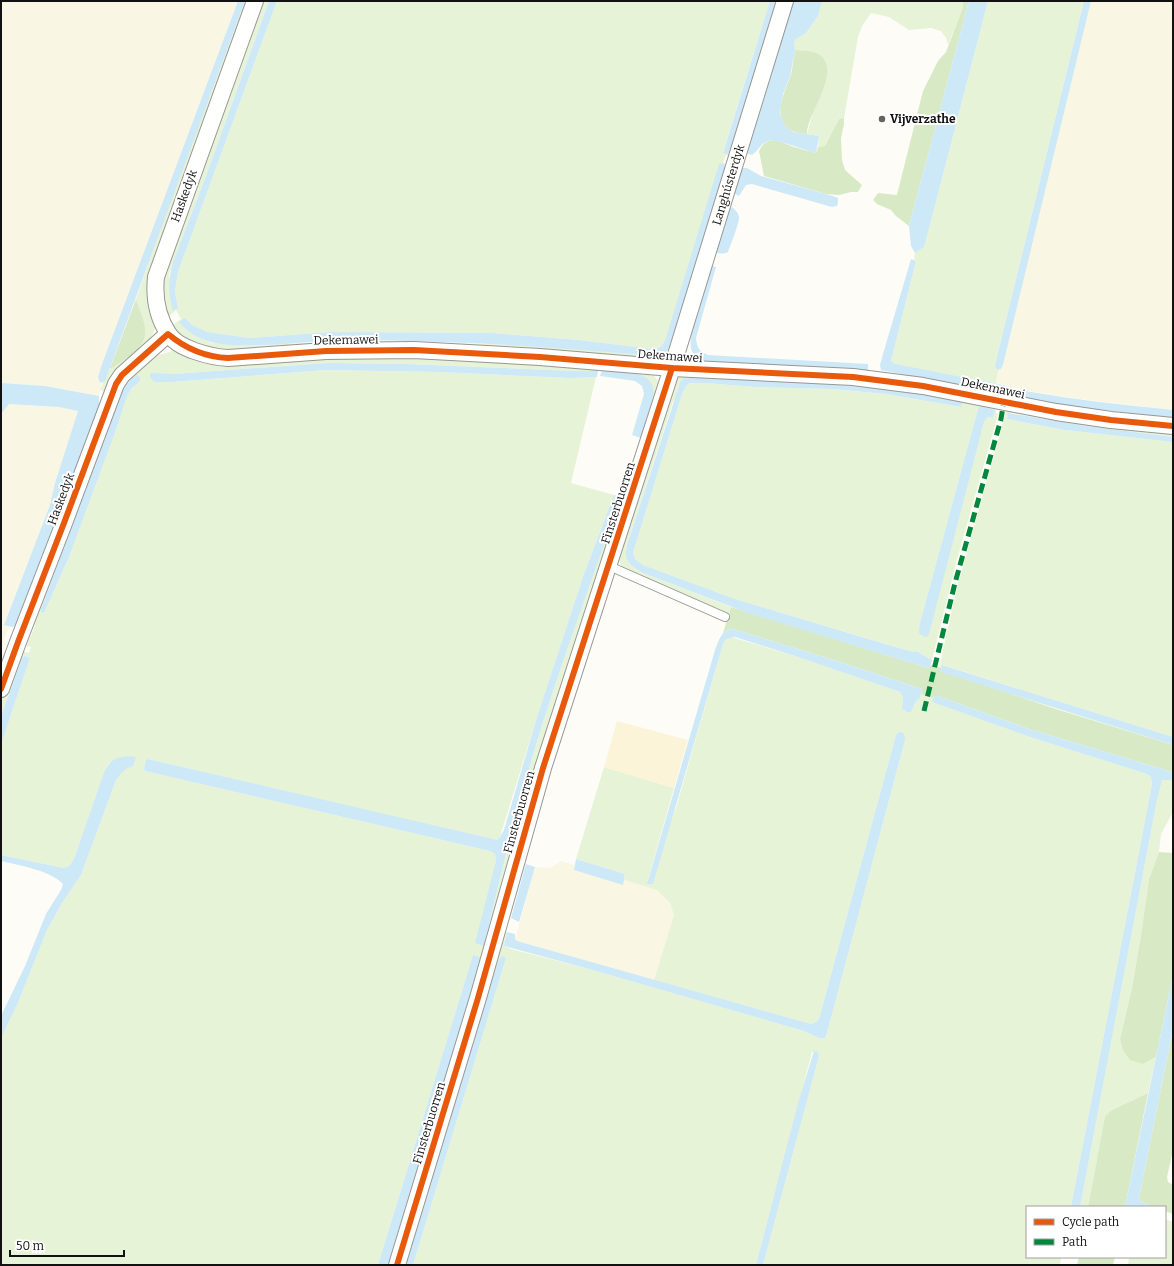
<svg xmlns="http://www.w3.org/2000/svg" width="1174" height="1266" viewBox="0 0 1174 1266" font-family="Bitter,serif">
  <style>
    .farmland { fill: #f9f7e4 }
    .green { fill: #e7f3d7; fill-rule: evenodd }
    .forest { fill: #d8eac5 }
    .sand { fill: #fcf4d9 }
    .water { fill: #cde8f7 }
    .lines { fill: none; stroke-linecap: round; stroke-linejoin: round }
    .lane-casing { stroke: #979795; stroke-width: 10 }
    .street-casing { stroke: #979795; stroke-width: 18 }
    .lane { stroke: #fffffe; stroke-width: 8 }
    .street { stroke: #fffffe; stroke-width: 16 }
    .quiet { stroke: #00873e; stroke-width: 5; stroke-dasharray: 10 5; stroke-linecap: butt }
    .cycleway-casing { stroke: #fff; stroke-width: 8 }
    .cycleway { stroke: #e8590c; stroke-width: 6 }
    .poi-dot { fill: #646362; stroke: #fff; stroke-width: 1.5 }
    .labels { text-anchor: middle; stroke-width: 4; stroke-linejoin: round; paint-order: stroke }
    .poi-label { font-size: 12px; font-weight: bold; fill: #111; stroke: #fff; text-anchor: start }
    .street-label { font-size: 12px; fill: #111; stroke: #fff }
  </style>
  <rect width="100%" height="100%" fill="#fdfcf7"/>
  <g class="farmland">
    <path d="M1,1H238L102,364L98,377L99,381L102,383L99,396L45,386L1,383Z"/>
    <path d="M1091,1H1173V410L1079,399L1029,391L996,383L998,370L1001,369L1003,365Z"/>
    <path d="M9,404L59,407L78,411L55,483L50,505L4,624L10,626L1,646V414Z"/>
    <path d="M561,861L575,865L574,870L623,884L624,880L657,890L670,903L674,915L654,980L517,941L515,939L535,867L550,868Z"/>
  </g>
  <g class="green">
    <path d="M245,1H251L152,273L156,323C153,347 123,374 108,392L100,390L110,368H112L137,304L136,299L171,199Z"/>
    <path d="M260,1H269L206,176L173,262L169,275L178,308L175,291L178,272L277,1H770L723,152L728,154L732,143L777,1L732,156L726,155L723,163L729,165L669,357L664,361L235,353L190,344L172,328L175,323L181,319L176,310L166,319L160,279ZM185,318L192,325L207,332L250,338L330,332L492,333L579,340L653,349L660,347L665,341L661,355L654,356L575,348L522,345L350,340L254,346L212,343L197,337L185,329Z"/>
    <path d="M822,1H962L963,7L948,45L946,38L941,31L931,28L909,30L889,17L871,13L862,26L858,37L844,118L839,119L825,146L818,147L819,136L807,134L813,113L818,100L812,52L795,50L794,43L796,39L806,33L818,16Z"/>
    <path d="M988,1H1084L995,365L996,369L998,370L996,383L977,380L901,366L895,364L891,361L916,261L914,259L915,253L924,247L926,240Z"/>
    <path d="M172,351L355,354L599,366L598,371H576L406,364L327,363L174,374H150L172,382L326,370L440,372L570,378L596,377L571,483L614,495L584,574L537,717L500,837L497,840L486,838L148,759L146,760L144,769L145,771L490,851L495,854L496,861L484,946C499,882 514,818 533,755C559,668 590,582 621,497L626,498C583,609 547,723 514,838L518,839L394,1265H388L482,959L473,955L378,1265H1V1038L17,1005L47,930L62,903L81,875L116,780L121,772L129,767L109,763L104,772L74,859L69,866L64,868L1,855V744L30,658L25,656L22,657L1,717V700L16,657L23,651L29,653L31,647L26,646L34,629L43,586L124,379L152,357ZM139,376V382L132,388L127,396L116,430L69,557L44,613L40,612L114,411Z"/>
    <path d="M603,367L653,374L658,381L660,388L641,438L653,398L638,374L602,371Z"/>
    <path d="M683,374L843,379L996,407V413L998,414L997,418L956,563L932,660L916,651L913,652L735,599L643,565L635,559L633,553L682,394L686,386L691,383H705L755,387L833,389L886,394L961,407L946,399L868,387L690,377L673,402L627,545C623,562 630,565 643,573L731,607L729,614L716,609L621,567L618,555L675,380ZM982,406L995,410L988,417L984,422L927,637L920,623L978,409Z"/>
    <path d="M1007,409L1173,430V437L1087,426L1012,413L1007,416V419L1065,430L1173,442V737L946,666L942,665L941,668H939L958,584Z"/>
    <path d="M731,637L795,656L900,692L903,697L902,709L907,712H911L916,701L920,698L921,694L933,698L932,701L941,705L1030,737L1147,774L1151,777L1152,784L1071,1207H1027V1257H1061L1060,1265H763L819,1056L818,1052H812L756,1265H413L506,958L490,979L503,933L507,932L504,946L511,949L589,969L804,1031L819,1038H825L827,1033L905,740L899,732L896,735L819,1019L816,1022L811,1024L654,980L674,915L670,903L657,890L624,880L625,874L576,859L604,767L674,788L647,883L676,808L723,644L726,639Z"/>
    <path d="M1162,780H1173V812L1161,834L1159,852L1149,879L1141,935L1132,988L1120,1037L1143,1064L1156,1057L1148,1093L1112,1110L1105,1116L1088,1207H1080L1156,805Z"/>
    <path d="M1165,1219L1173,1222V1265H1128L1129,1257H1165Z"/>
  </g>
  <g class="forest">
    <path d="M962,1H969L909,226L896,216L891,210L877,204L873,200L878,193L897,195L923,91L938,61L946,52L963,7Z"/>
    <path d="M795,50C803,51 813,50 820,55C842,73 807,113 807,134C802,133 796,133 792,131C771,120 784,93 790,77C793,69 793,59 795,50Z"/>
    <path d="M844,118V124L841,138L842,160L845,170L862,185L858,192H851L839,195L826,194L764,176L759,151C768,133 780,142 794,147C801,149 809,151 816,153L818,147L825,146L839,119Z"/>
    <path d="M136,299C138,307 142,315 144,323C151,346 128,357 112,368H110Z"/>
    <path d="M731,607L928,668L931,665L941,668L940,670L1056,709L1173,745V772L1162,769L1029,729L938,696H934L933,698L921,694L922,689L837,661L733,629L728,630L723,633Z"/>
    <path d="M1159,852L1173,853V975L1156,1057L1143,1064L1130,1060L1123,1050L1120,1038L1132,988L1141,935L1149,879Z"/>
    <path d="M1173,1029V1150L1167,1177L1168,1182L1173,1185V1214L1165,1211V1207H1153L1140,1201L1139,1198Z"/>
    <path d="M1148,1093L1125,1207H1088L1105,1116L1112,1110Z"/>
    <path d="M1079,1257H1115L1113,1265H1077Z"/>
  </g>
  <path class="sand" d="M617,721L688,740L674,788L604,767Z"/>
  <g class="water">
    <path d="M238,1H245L105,381L102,383L99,381L98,377L102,364Z"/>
    <path d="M269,1H277L178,272L175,291L178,308L173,311C168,292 168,280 173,262L206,176Z"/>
    <path d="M770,1H777L732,143L728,154L723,153Z"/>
    <path d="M792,1H822L818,16L806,33L796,39L794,43L795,50L790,76L783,94L780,112L781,117L786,127L793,132L819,136L816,153C807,151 775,138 768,141C761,143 758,151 752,155L746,153Z"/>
    <path d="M969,1H988L926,240L924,247L915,253L911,246L909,226Z"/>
    <path d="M1084,1H1091L1003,365L1001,369L998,370L996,369L995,365Z"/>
    <path d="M723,163L725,167L671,345C666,353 663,355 654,356C553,346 452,341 351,340C308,340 264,349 221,344C205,342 189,335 179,322L185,318L192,325L207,332L250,338L330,332L492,333L579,340L653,349L660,347L665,341L719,164Z"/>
    <path d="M743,168H747L761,176L833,196L838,198V202L837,206L832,207L752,184L746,185L739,196L733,193L740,170Z"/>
    <path d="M732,207C735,210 739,213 739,218C738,227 731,243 728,252C724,254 719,254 715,252L728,210Z"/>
    <path d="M911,259L916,261L891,361L895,364L977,380C996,382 1013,389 1031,392C1078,400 1125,405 1173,410V418L1070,406L1026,399L881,370L880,365L883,354Z"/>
    <path d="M712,266L716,267L696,338C697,348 699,351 708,355L868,364V371L820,367L703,362C697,358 692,354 691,348C688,331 706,284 712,266Z"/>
    <path d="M327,363L406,364L576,371H598L597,377L570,378L440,372L326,370L172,382H154L150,377V373L174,374Z"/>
    <path d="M602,371C614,372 634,371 645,377C649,379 653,385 653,389C655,400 644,426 641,438L632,435L644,394L642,386L635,381L600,376Z"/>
    <path d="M137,375L139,376L140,379L139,382L132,388L127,396L116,430L69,557L44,613L40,612L121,391L127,382Z"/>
    <path d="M700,376C787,383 876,382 962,402L961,407L886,394L833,389L755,387L705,383H690L686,386L682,394L633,553L635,559L643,565L735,599L882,643L913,652L916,651L932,660L930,667L928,668L748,613L643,573C630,565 623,562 627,545L680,383L683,379Z"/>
    <path d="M1,383L45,386L99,396V407L18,622L13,627L4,625L50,505L55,483L78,411L59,407L9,404L1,414Z"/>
    <path d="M982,406L995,410L993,417H988L984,422L929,634L927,637L923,636L919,633L920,623L978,409L979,407Z"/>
    <path d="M1008,413L1087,426L1173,437V442L1065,430L1007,419Z"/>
    <path d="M614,495L621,497C591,582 559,668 533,755C514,818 499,882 484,946L475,943L496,861L495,854L490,851L145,771L144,769L146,760L148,759L497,840L500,837L504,830L537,717L555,662L584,574Z"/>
    <path d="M733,629L837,661L922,689L920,698L916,701L911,712H907L902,709L903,697L900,692L795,656L735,637L726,639L723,644L653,884H647L715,650C719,640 721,630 733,629Z"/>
    <path d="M25,656L30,658L1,744V717L22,657Z"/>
    <path d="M942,665L1173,737V745L941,672L940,670Z"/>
    <path d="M934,696H938L1029,729L1162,769L1173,772V780H1162L1156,805L1080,1207H1071L1152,784L1151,777L1147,774L1030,737L935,703L932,701Z"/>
    <path d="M899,732L904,733L905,740L827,1033L825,1038H819L804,1031L589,969L504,946L507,932L515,934V939L517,941L811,1024L816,1022L819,1019L896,735Z"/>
    <path d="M128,756L136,757L133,766C125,768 121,773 116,780L81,875L62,903L47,930L17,1005L1,1038V1016L25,966L46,914L61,890L63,884C52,871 18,865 1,861V855L64,868L69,866L74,859L104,772C111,760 114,758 128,756Z"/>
    <path d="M576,859L625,874L623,885L574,870Z"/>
    <path d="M526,864L535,867L519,922L511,918Z"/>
    <path d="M473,955L482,958L388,1265H378Z"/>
    <path d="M501,956L506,958L413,1265H405L490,979Z"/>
    <path d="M1173,975V1029L1139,1198L1140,1201L1153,1207H1125Z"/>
    <path d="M814,1051L818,1052L819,1056L763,1265H756L798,1103Z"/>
  </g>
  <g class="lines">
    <g class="lane-casing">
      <path id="lane" d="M609,566L725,617"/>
    </g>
    <g class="street-casing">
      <g id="street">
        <path d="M255,1L156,277C154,296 157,316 168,333C177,349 211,357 228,358L326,351L414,350L540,357L672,368L853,377L923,386L1056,412L1111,420L1173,426"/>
        <path d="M1,689L18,642L64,523L116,384L122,375L168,334"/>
        <path id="s1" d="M397,1265L478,998L543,768L672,368L785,1"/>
      </g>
    </g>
    <use href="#lane" class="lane"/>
    <use href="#street" class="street"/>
    <path class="quiet" d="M924,711L955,583L1001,419L1004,401"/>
    <g class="cycleway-casing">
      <g id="cycleway">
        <path d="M1,689L18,642L64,523L116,384L122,375L168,334C186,349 205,357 228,358L326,351L414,350L540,357L672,368L853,377L923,386L1056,412L1111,420L1173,426"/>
        <path d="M397,1265L478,998L543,768L672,368"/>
      </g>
    </g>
    <use href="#cycleway" class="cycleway"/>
  </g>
  <circle class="poi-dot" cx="882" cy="119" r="4"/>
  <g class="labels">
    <g class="poi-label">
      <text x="890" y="123">Vijverzathe</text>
    </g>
    <g class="street-label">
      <text dy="4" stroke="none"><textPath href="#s1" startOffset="1130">Langhústerdyk</textPath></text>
      <text transform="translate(184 196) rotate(-70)" y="4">Haskedyk</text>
      <text transform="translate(346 340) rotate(-1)" y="4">Dekemawei</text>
      <text transform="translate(670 356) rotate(4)" y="4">Dekemawei</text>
      <text transform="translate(993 388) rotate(12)" y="4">Dekemawei</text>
      <text transform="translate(61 499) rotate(-69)" y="4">Haskedyk</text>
      <text transform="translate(618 503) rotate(-72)" y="4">Finsterbuorren</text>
      <text transform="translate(519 812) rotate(-74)" y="4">Finsterbuorren</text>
      <text transform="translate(429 1123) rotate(-73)" y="4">Finsterbuorren</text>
    </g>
  </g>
  <rect width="1174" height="1266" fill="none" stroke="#111111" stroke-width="4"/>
  <rect x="1026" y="1206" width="140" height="52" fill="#ffffff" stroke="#a0a0a0"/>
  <rect x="1034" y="1219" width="20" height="6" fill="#e8590c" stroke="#a0a0a0"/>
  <text x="1062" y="1226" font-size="12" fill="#111111">Cycle path</text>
  <rect x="1034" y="1239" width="20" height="6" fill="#00873e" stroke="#a0a0a0"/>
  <text x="1062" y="1246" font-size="12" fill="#111111">Path</text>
  <path d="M10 1250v6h114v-6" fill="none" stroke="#111111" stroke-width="2"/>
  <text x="16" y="1250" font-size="12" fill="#111111" stroke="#ffffff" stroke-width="3" paint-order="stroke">50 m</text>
</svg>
